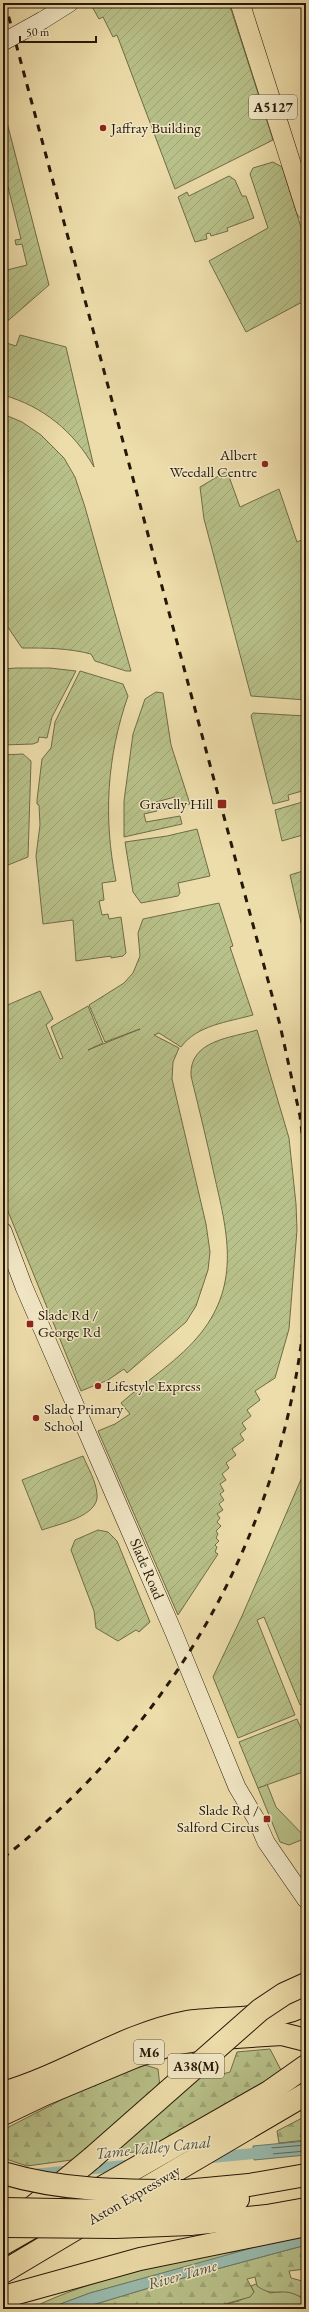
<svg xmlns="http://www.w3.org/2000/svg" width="309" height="2312" viewBox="0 0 309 2312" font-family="'EB Garamond',serif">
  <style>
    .grass { fill: #b8c189; stroke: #6f6c49 }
    .forest { fill: url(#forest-firs); stroke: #6f6c49 }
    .garden { fill: url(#garden-furrows); stroke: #6f6c49 }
    .water { fill: #99bbae; stroke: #6b7a6c }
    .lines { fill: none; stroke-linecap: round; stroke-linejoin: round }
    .shore { stroke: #606a5c; stroke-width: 1 }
    .canal { stroke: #99bbae; stroke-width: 11 }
    .secondary-casing { stroke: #261809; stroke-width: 18 }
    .primary-casing { stroke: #261809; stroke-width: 20 }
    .highway-casing { stroke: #261809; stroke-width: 24 }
    .secondary { stroke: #f3e9c8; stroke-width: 17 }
    .primary { stroke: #edddaa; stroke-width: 19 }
    .highway { stroke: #edddaa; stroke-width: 22 }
    .rail { stroke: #261809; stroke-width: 3; stroke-dasharray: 7 7; stroke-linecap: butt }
    .secondary-bridge-casing { stroke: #261809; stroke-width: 18; stroke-linecap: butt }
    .highway-bridge-casing { stroke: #261809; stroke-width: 24; stroke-linecap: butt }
    .secondary-bridge { stroke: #f3e9c8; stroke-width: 17 }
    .highway-bridge { stroke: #edddaa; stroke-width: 22 }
    .poi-dot { fill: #8f2418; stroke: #f3e9c8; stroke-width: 1.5 }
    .labels { text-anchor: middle; stroke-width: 3; stroke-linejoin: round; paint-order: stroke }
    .shield { fill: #f3e9c8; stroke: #645742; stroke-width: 1 }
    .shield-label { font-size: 14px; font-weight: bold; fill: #261809 }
    .poi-label { font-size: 15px; fill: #261809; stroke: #f3e9c8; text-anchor: start }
    .street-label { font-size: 15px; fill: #261809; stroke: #f3e9c8 }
    .water-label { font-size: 16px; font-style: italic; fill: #4e5143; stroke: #f3e9c8 }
  </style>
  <defs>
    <pattern id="forest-firs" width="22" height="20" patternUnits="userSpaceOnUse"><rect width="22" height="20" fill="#b8c189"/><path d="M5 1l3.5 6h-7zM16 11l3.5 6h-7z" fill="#9ea575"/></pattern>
    <pattern id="garden-furrows" width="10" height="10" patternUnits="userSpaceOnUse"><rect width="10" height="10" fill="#b8c189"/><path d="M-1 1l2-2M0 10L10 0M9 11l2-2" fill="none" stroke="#9ea575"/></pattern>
  </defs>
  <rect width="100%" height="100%" fill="#edddaa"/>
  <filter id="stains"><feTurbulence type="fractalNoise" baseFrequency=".005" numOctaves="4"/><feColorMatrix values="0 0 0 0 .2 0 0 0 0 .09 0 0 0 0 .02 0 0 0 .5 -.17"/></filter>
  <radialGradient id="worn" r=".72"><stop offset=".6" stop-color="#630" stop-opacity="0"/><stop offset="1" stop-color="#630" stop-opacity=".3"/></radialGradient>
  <g class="grass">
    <path d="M267,1784L276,1807L306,1838L289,1845L280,1842L258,1788Z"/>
    <path d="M249,2250L90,2293L47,2309H30C89,2279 183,2257 249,2250Z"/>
    <path d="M256,2284L270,2293C288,2291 291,2289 306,2301V2309H207L239,2301L254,2292L251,2286Z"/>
  </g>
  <g class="forest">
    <path d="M270,2049L283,2074L148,2150L105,2156L201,2073L219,2075L230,2072L237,2052Z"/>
    <path d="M145,2065L158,2069L160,2087L79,2159L27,2166L3,2158V2130L65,2098Z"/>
    <path d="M306,2116V2140L279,2143L277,2131Z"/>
    <path d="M306,2245V2269L289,2271L291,2278L306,2282V2301C283,2283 276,2300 257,2286L255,2277L247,2279L254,2292L250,2297L207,2309H79L172,2281Z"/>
  </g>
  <g class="garden">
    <path d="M90,3H229L273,140L175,189L117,35L113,37L103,17L99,19Z"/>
    <path d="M3,107L49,285L3,325V289L5,288L3,271L27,265L22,244L16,245L15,240L21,239L3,167Z"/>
    <path d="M273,162L282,167L306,243V300L246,332L209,261L268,228L250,174L253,168Z"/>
    <path d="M229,176L235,180L242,196H246L254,218L227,228L228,231L211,236L210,233L206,234L207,239L195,242L178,197L187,192L189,196Z"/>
    <path d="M20,335L66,347L94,467C74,432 43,406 3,395V342L16,346Z"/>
    <path d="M3,414L22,422L41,435L64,458L75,477L85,507L131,671H126L95,661L91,654C68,648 46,648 22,648L3,620Z"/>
    <path d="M227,471L240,507L279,489L297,542L306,538V700L251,696L204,519L200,487Z"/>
    <path d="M17,668H50L76,671L52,717L47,738L39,737L38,742L33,744L3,745V669Z"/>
    <path d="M80,671L123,684L128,696C107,756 103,818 116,881L102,883L104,900L99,901L102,915L108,914L109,919L121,917L126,953L123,956L111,958V956L76,961L73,920L43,924L36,856L40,825L39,805L37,804V800L42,759L51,748L55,722Z"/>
    <path d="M156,692L163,693L171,745L190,804L178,806L175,797L156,802L157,811L144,814L146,822L180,816L182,824L124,837V801L133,734L145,699Z"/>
    <path d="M253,713L306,716V790L288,795L289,800L273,804L251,716Z"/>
    <path d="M23,754L31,761L28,857L3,867V755Z"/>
    <path d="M306,801V834L282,841L275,810Z"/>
    <path d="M197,829L210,876L178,883L180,893L178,896L141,903L133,892L125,842L167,836Z"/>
    <path d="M306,870V944L290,875Z"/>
    <path d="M219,903L233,946L230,947L253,1015C228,1022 197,1025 181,1047L159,1033L154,1035L179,1048L173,1062L172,1079L206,1224L210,1252L208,1270L196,1306L186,1322L127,1373L124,1369L108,1380L81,1391L3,1199V1007L40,991L53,1019L46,1025L60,1059L63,1058L51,1027L88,1006L103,1043L88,1050L140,1029L105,1042L89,1005L124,983L133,973L140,956L138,933L143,919Z"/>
    <path d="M257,1030L289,1138L296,1204L297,1230L289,1329L275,1378L255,1391L260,1400L247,1410L251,1416L242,1423L246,1429L240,1434L244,1440L232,1449L236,1455L226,1463L229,1468L222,1474L226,1480L220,1484L224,1491L220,1494L224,1500L219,1504L223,1510L217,1514L220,1518L217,1522L221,1526L216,1531L218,1534L216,1538L219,1541L215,1545L217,1547L215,1552L218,1554L178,1615L98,1431L115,1424L130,1414L121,1403C146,1381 181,1359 201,1333C241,1282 227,1231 214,1174C207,1141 199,1109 191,1076C189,1040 231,1038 257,1030Z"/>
    <path d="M83,1456C88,1468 96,1481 97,1494C100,1516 59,1524 42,1530L22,1480Z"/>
    <path d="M306,1462V1580L304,1588L306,1593V1702L300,1705L264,1617L257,1620L295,1715L238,1738L213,1677L242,1616L302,1477Z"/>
    <path d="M98,1530L108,1532L117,1541L150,1622L139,1632L136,1630L118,1641L96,1628L94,1611L71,1550L75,1540Z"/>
    <path d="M297,1719L306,1740V1771L258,1788L239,1742Z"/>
  </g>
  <g class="water">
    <path d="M306,2141V2155L254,2160L253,2146Z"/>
    <path d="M306,2233V2245L172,2281L79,2309H47L90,2293Z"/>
  </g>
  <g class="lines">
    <path class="shore" d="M306,2145L259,2149L257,2151L260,2155L306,2151"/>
    <g class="canal">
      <path d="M207,2158L268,2152"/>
      <path d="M38,2174L130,2165"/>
    </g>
    <g class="secondary-casing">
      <g id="secondary">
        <path d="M43,20L70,3"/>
        <path d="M3,1231L24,1287L174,1633L237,1787L256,1819L266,1842L306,1900"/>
      </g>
    </g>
    <g class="primary-casing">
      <path id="primary" d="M240,3L306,210"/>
    </g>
    <g class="highway-casing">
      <g id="highway">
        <path d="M3,2093C66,2075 123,2034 187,2022C216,2017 286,2021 306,2003"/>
        <path d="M3,2114L45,2094L136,2056L173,2044L205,2039L282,2034L306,2040"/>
        <path d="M185,2191L249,2185L306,2175"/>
        <path d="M136,2194L306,2094"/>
        <path d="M187,2207L238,2199"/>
        <path d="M21,2217L92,2158"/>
        <path d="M190,2224L267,2216L306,2209"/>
        <path d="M3,2244L269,2092L306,2066"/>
        <path d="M3,2272L87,2222"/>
        <path d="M3,2297L140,2259L306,2225"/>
      </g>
    </g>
    <use href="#secondary" class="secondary"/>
    <use href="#primary" class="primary"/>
    <use href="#highway" class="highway"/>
    <g class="rail">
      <path d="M5,3L280,1025L300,1116L306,1167"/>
      <path d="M3,1858C178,1721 288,1522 306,1300"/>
    </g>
    <g class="secondary-bridge-casing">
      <path id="secondary-bridge" d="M3,42L43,20"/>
    </g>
    <g class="highway-bridge-casing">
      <g id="highway-bridge">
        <path d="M92,2158L260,2010L284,1994L306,1984"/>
        <path d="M3,2173C63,2191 123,2191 185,2191"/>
        <path d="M3,2209L114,2211L187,2207"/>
        <path d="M3,2226L115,2227L190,2224"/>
      </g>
    </g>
    <use href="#secondary-bridge" class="secondary-bridge"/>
    <use href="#highway-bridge" class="highway-bridge"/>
  </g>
  <g class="poi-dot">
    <circle cx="103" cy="128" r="4"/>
    <circle cx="265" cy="464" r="4"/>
    <rect x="217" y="799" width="10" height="10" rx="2"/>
    <rect x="26" y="1320" width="8" height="8" rx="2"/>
    <circle cx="98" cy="1386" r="4"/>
    <circle cx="36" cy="1418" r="4"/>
    <rect x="263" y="1815" width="8" height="8" rx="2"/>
  </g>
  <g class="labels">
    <g class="shield">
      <rect x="249" y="95" width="48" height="24" rx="3"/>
      <rect x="134" y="2040" width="30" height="24" rx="3"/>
      <rect x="168" y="2054" width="56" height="24" rx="3"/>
    </g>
    <g class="shield-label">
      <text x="273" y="112">A5127</text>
      <text x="149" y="2057">M6</text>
      <text x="196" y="2071">A38(M)</text>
    </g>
    <g class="poi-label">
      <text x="111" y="133">Jaffray Building</text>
      <text x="257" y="460" text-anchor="end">Albert<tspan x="257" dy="17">Weedall Centre</tspan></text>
      <text x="213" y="809" text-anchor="end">Gravelly Hill</text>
      <text x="38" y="1320">Slade Rd /<tspan x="38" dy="17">George Rd</tspan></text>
      <text x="106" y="1391">Lifestyle Express</text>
      <text x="44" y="1414">Slade Primary<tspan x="44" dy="17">School</tspan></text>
      <text x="259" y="1815" text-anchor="end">Slade Rd /<tspan x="259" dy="17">Salford Circus</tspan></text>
    </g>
    <g class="street-label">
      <text transform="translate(147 1569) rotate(67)" y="5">Slade Road</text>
      <text transform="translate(134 2195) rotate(-30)" y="5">Aston Expressway</text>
    </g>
    <g class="water-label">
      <text transform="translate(153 2147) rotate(-6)" y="6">Tame Valley Canal</text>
      <text transform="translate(182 2274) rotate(-16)" y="6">River Tame</text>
    </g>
  </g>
  <rect width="309" height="2312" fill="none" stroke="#edddaa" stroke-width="16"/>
  <rect x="4" y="4" width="301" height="2304" fill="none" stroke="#261809" stroke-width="2"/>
  <rect x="8" y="8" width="293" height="2296" fill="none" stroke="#261809"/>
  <path d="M20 36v6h76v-6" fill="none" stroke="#261809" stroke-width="2"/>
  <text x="26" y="36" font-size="12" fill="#261809" stroke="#f3e9c8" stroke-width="3" paint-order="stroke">50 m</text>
  <rect width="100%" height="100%" filter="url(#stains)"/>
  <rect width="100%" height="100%" fill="url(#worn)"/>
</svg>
